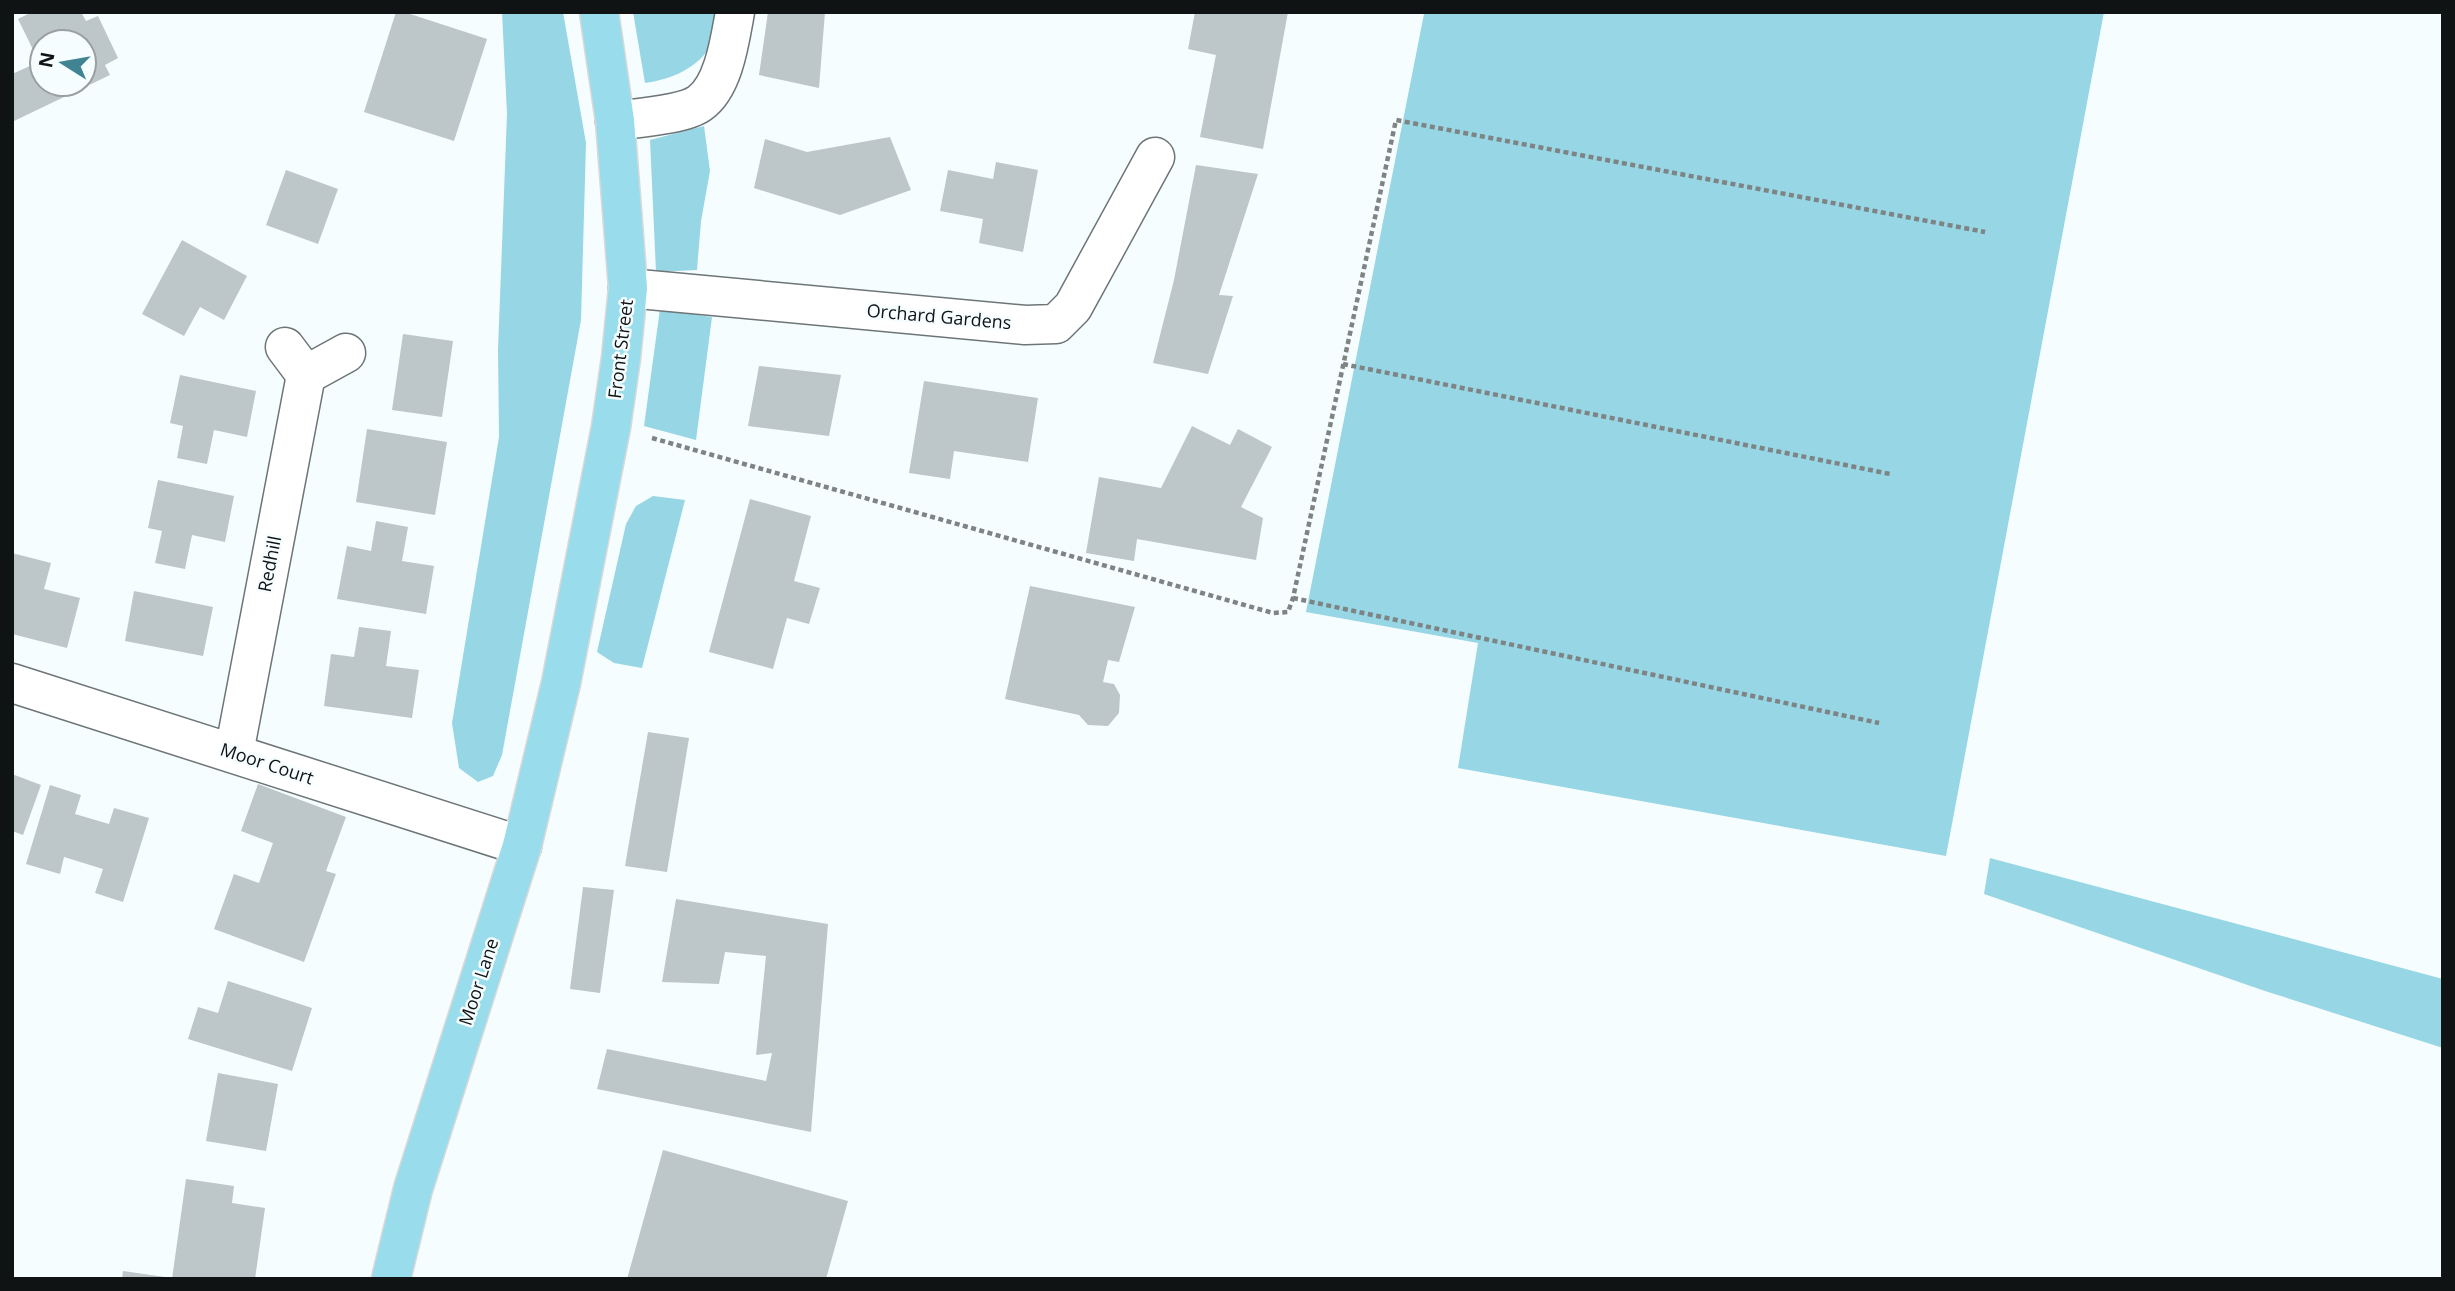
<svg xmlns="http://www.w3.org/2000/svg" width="2455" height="1291" viewBox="0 0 2455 1291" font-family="'Open Sans',sans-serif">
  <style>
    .green { fill: #97d6e5 }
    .building { fill: #bdc6c8; fill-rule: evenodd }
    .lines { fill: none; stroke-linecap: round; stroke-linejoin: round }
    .minor-casing { stroke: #6d7577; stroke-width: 41 }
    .major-casing { stroke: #d9d9d9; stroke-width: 41 }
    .path { stroke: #7e8384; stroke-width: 4.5; stroke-dasharray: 5 3.5; stroke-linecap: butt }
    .minor { stroke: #fff; stroke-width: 38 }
    .major { stroke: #99dceb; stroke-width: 38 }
    .labels { text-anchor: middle; stroke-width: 5; stroke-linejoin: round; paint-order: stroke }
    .street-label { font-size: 18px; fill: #101314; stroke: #f6fdff }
  </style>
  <rect width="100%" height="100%" fill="#f6fdff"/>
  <g class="green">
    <path d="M502,12H563L586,143L581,320L502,755L493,776L478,782L459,768L452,723L499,437L498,350L507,114Z"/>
    <path d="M633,12H724C720,23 717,34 711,44C700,68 669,80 645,83Z"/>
    <path d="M1419,12H2104L1946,856L1458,768L1478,643L1306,612L1424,14Z"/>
    <path d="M704,126L710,171L701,221L697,270L656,272L650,140Z"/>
    <path d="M660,309L712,317L696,440L644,426Z"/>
    <path d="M653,496L685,500L642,668L614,663L597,652L626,524L636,506Z"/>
    <path d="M1990,858L2443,979V1048L2265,991L1984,894Z"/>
  </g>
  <g class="building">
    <path d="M32,12H81L86,21L98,16L118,58L105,65L110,75L14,121L12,74L39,62L18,19ZM42,42H84V84H42Z"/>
    <path d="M396,12H404L487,39L454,141L364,112Z"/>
    <path d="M768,12H825L819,88L759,75Z"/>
    <path d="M1195,12H1288L1263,149L1200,137L1216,55L1188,49Z"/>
    <path d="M890,137L911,190L840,215L754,188L765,139L807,152Z"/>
    <path d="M996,162L1038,170L1023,252L979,243L983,219L940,211L948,170L993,179Z"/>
    <path d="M1196,165L1258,174L1219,295L1233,296L1208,374L1153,363L1174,280Z"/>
    <path d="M286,170L338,189L318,244L266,225Z"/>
    <path d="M182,240L247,276L224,320L200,307L184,336L142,314Z"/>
    <path d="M403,334L453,341L442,417L392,410Z"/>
    <path d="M759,366L841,375L829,436L748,426Z"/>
    <path d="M180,375L256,391L247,437L214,430L207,464L177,458L183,426L170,423Z"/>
    <path d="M924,381L1038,398L1028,462L954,451L950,479L909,473Z"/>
    <path d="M1192,426L1230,445L1238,429L1272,447L1241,507L1263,518L1256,560L1137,539L1134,561L1086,553L1099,477L1161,488Z"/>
    <path d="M367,429L447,442L435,515L356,502Z"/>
    <path d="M158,480L234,496L225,542L192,535L185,569L155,563L162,531L148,528Z"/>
    <path d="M750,499L811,516L794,581L820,588L809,624L787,618L773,669L709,652Z"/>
    <path d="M376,521L408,527L402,561L434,566L426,614L337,599L347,546L371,551Z"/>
    <path d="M12,553L51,563L44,589L80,598L67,648L12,634Z"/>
    <path d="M1030,586L1135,607L1119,662L1108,660L1103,682L1114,684L1120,695L1119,713L1108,726L1088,725L1079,715L1005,699Z"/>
    <path d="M134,591L213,607L203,656L125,641Z"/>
    <path d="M359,627L391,631L386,666L419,670L412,718L324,706L331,654L354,657Z"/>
    <path d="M648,732L689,738L667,872L625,866Z"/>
    <path d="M12,774L41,785L23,835L12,831Z"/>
    <path d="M258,784L346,817L326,871L336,874L304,962L214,929L234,874L259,883L273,843L241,831Z"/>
    <path d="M50,785L81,795L75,814L109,824L114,808L149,818L123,902L95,893L103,869L64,857L60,874L26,864Z"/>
    <path d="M583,887L614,890L600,993L570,989Z"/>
    <path d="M676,899L828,924L811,1132L597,1089L607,1049L766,1081L772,1053L756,1055L766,956L725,952L719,984L662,982Z"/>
    <path d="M228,981L312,1008L292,1071L188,1039L198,1007L218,1013Z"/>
    <path d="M218,1073L278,1084L266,1151L206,1141Z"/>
    <path d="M663,1150L848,1201L826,1279H627Z"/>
    <path d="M186,1179L234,1186L232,1203L265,1208L255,1279H172Z"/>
    <path d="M123,1271L165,1277V1279H122Z"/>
  </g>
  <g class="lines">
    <g class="minor-casing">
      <g id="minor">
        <path d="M615,121C636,118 684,115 700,103C724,86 730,39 735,12"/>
        <path d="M628,288L1025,325L1056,324L1073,307L1155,157"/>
        <path d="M285,347L306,375L346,353"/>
        <path d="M12,683L522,846"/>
        <path d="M234,753L306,375"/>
      </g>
    </g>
    <g class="major-casing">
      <path id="major" d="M391,1279L413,1189L522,846L561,683L611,427L621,358L628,288L615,121L599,12"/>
    </g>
    <g class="path">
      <path d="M1343,364L1890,474"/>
      <path d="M652,438L1273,613L1288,612L1293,598L1396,120L1985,232"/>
      <path d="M1293,598L1879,723"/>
    </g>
    <use href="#minor" class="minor"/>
    <use href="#major" class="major"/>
  </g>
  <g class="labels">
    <g class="street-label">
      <text transform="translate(939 317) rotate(5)" y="6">Orchard Gardens</text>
      <text transform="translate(621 349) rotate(-83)" y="6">Front Street</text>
      <text transform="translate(270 564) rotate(-79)" y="6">Redhill</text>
      <text transform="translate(267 764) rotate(18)" y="6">Moor Court</text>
      <text transform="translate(479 982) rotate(-72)" y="6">Moor Lane</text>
    </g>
  </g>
  <rect width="2455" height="1291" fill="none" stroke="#101314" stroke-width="28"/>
  <g transform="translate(63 63) rotate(281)"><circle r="33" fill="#f6fdff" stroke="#9a9fa1" stroke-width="2"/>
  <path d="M0-5L12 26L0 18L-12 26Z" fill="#408493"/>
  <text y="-10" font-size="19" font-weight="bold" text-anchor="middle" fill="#101314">N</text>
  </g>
</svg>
